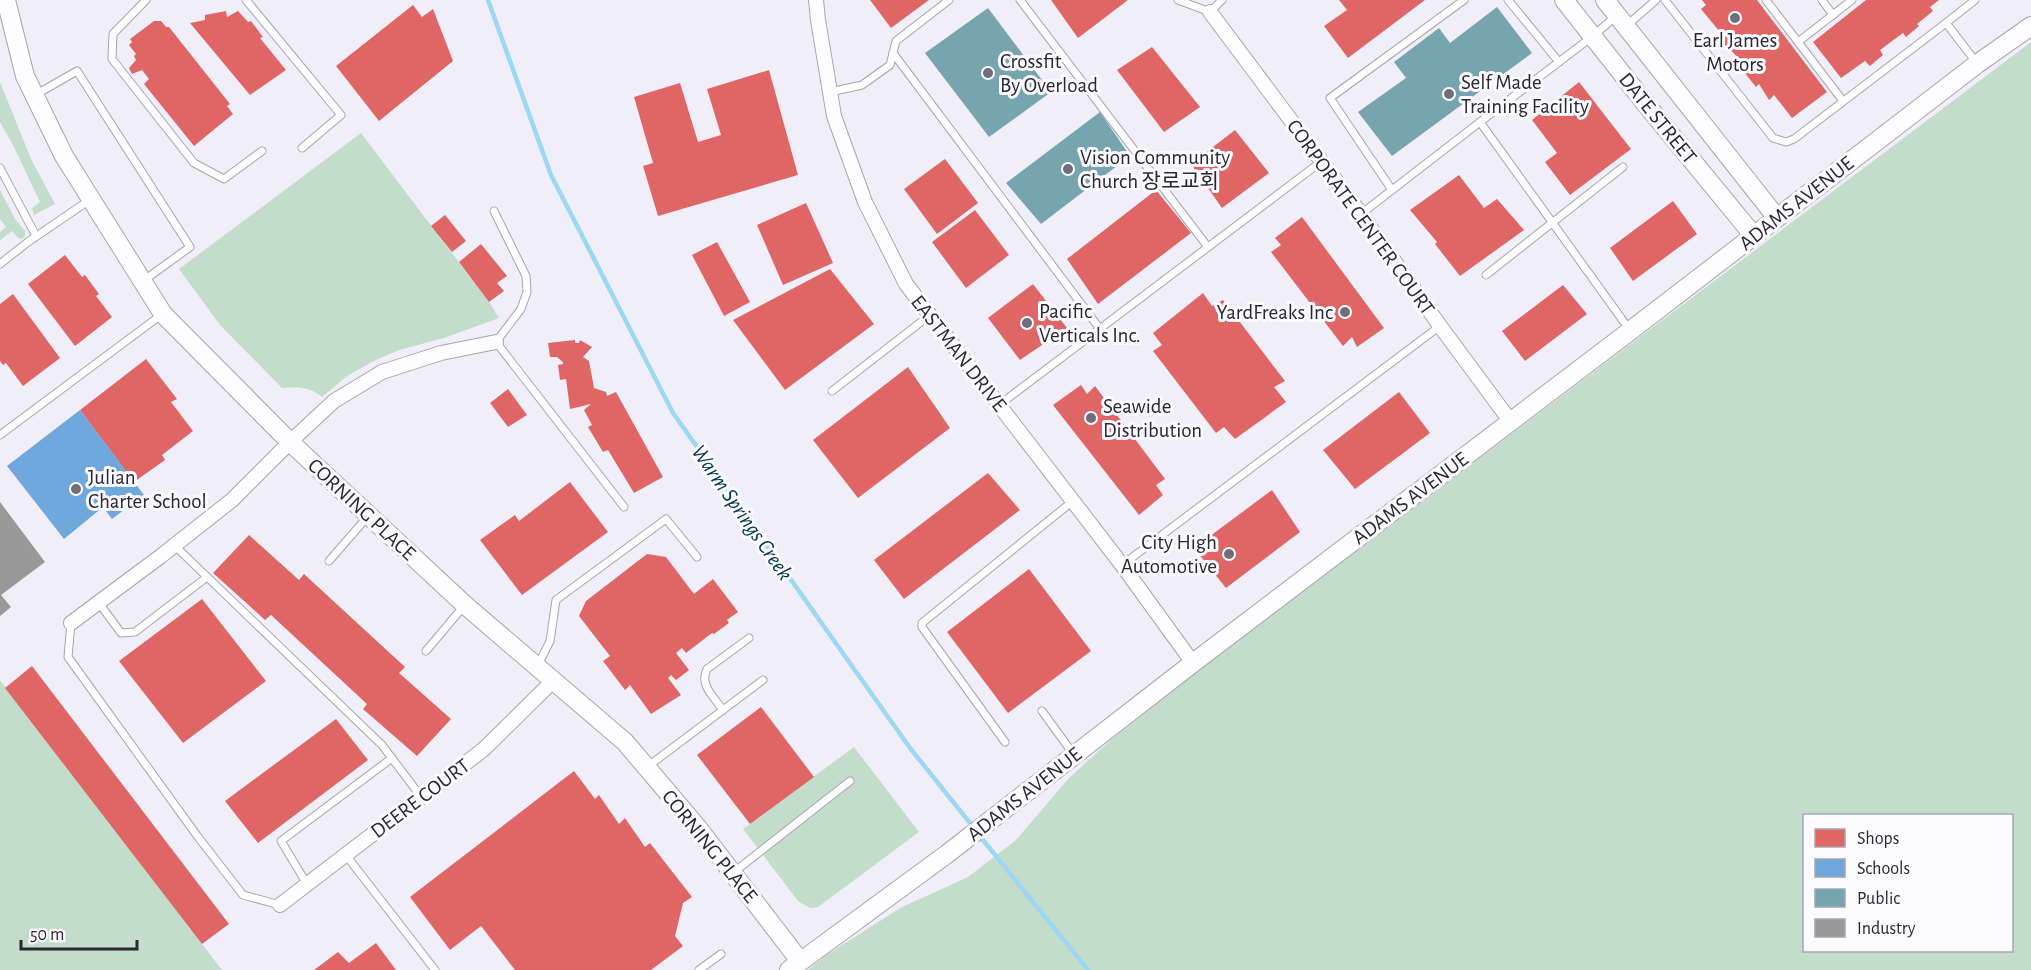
<svg xmlns="http://www.w3.org/2000/svg" width="2031" height="970" viewBox="0 0 2031 970" font-family="'Alegreya Sans','Noto Sans KR',sans-serif">
  <style>
    .green { fill: #c2deca; fill-rule: evenodd }
    .shops { fill: #e06666 }
    .schools { fill: #6fa8dc }
    .public { fill: #76a5af }
    .industry { fill: #999 }
    .lines { fill: none; stroke-linecap: round; stroke-linejoin: round }
    .stream { stroke: #9cd7f5; stroke-width: 4.5 }
    .service-casing { stroke: #a7a5af; stroke-width: 9 }
    .minor-casing { stroke: #a7a5af; stroke-width: 16 }
    .tertiary-casing { stroke: #a7a5af; stroke-width: 20 }
    .service { stroke: #fdfcfe; stroke-width: 7 }
    .minor { stroke: #fdfcfe; stroke-width: 14 }
    .tertiary { stroke: #fdfcfe; stroke-width: 18 }
    .poi-dot { fill: #6f6d77; stroke: #fafaff; stroke-width: 2 }
    .labels { text-anchor: middle; stroke-width: 6; stroke-linejoin: round; paint-order: stroke }
    .poi-label { font-size: 21px; fill: #292731; stroke: #fafaff; text-anchor: start }
    .street-label { font-size: 21px; fill: #292731; stroke: #fafaff }
    .water-label { font-size: 22px; font-style: italic; fill: #003447; stroke: #fafaff }
  </style>
  <rect width="100%" height="100%" fill="#f0eef8"/>
  <g class="green">
    <path d="M2031,42V970H808L828,954L902,907L968,877L1016,840L1069,778L1112,739L1225,650ZM1804,816H2012V950H1804Z"/>
    <path d="M0,82L31,159L55,204L34,215L32,208L40,202L13,145L0,122Z"/>
    <path d="M361,133L489,302L499,318L444,338L399,350L374,361L347,376L322,397C311,387 297,386 282,388L220,325L179,269Z"/>
    <path d="M0,190L15,219L25,231V236L22,239L18,238L12,231L0,240V232L6,227L0,219Z"/>
    <path d="M0,680L202,944L222,970H0Z"/>
    <path d="M854,747L919,832L818,907L810,908L798,901L743,829Z"/>
  </g>
  <g class="shops">
    <path d="M870,0H929L891,28Z"/>
    <path d="M1051,0H1128L1078,38Z"/>
    <path d="M1339,0H1425L1348,58L1324,26L1347,10Z"/>
    <path d="M1702,0H1757L1827,92L1792,118L1774,95L1769,100L1759,84L1756,87L1744,72L1749,70L1729,48L1727,51L1715,36L1720,32L1701,9L1706,5Z"/>
    <path d="M1866,0H1939L1930,7L1933,11L1917,24L1919,26L1906,37L1903,33L1880,50L1883,55L1870,66L1865,61L1841,78L1813,42Z"/>
    <path d="M413,5L422,17L433,9L453,61L379,121L336,66Z"/>
    <path d="M226,11L227,17L238,11L248,22L251,21L263,37L260,38L286,70L250,95L190,23L205,20V15Z"/>
    <path d="M154,21H161L166,27H169L230,104L227,106L233,114L194,146L144,84L149,79L142,70L132,74L129,68L136,60L134,56L136,54L129,45L132,42L130,39Z"/>
    <path d="M1152,47L1200,107L1164,132L1117,70Z"/>
    <path d="M769,70L798,175L658,216L643,166L653,163L634,97L680,83L698,142L721,135L707,89Z"/>
    <path d="M1579,82L1631,149L1570,195L1545,162L1557,153L1532,120Z"/>
    <path d="M1235,130L1269,173L1222,208L1191,164Z"/>
    <path d="M945,159L978,203L937,234L904,189Z"/>
    <path d="M1459,175L1484,208L1497,199L1524,230L1460,276L1435,244L1437,242L1410,210Z"/>
    <path d="M1156,190L1191,233L1098,304L1067,259Z"/>
    <path d="M1673,201L1697,234L1633,281L1610,248Z"/>
    <path d="M806,203L833,263L783,285L757,225Z"/>
    <path d="M975,210L1009,255L966,288L932,242Z"/>
    <path d="M445,215L466,241L452,252L431,226Z"/>
    <path d="M1302,217L1384,328L1357,347L1352,337L1343,346L1271,252L1281,245L1275,238Z"/>
    <path d="M717,242L750,302L724,316L692,255Z"/>
    <path d="M481,244L507,276L497,283L504,291L489,302L459,262Z"/>
    <path d="M65,255L82,277L85,275L99,294L96,296L112,317L75,346L28,284Z"/>
    <path d="M830,269L874,324L785,390L733,320Z"/>
    <path d="M1033,284L1067,328L1020,360L988,318Z"/>
    <path d="M1563,285L1587,314L1525,361L1502,331Z"/>
    <path d="M1203,293L1212,306L1223,300L1285,381L1274,387L1286,402L1235,439L1224,427L1216,433L1153,351L1162,345L1153,333Z"/>
    <path d="M13,294L60,358L23,386L6,363L3,365L0,361V304Z"/>
    <path d="M575,340V343H579L580,340L592,347L583,357L589,361L594,388L606,392L607,396L616,392L663,477L634,493L608,450L603,452L588,427L592,425L584,410L591,404L570,409L566,379L560,380L558,365L563,364V362L557,357H550L548,343Z"/>
    <path d="M146,359L177,399L171,402L193,431L162,455L165,460L134,482L80,410Z"/>
    <path d="M908,367L950,428L858,498L813,440Z"/>
    <path d="M1081,385L1087,394L1095,386L1165,479L1156,485L1163,495L1139,515L1053,405Z"/>
    <path d="M508,389L527,415L508,427L490,403Z"/>
    <path d="M1399,392L1430,433L1355,489L1323,450Z"/>
    <path d="M988,473L1020,510L904,599L874,560Z"/>
    <path d="M570,482L608,532L522,595L480,540L515,515L519,521Z"/>
    <path d="M1272,490L1300,532L1226,588L1194,548Z"/>
    <path d="M249,535L299,580L304,574L405,667L399,673L451,719L417,756L363,709L367,704L271,615L265,620L213,573Z"/>
    <path d="M647,554L666,557L694,594L713,579L738,612L727,620L729,623L714,634L712,633L686,653L682,648L676,653L689,670L676,680L671,675L668,678L681,695L651,714L630,685L625,690L603,661L610,656L579,616L586,601Z"/>
    <path d="M1029,569L1091,651L1008,713L947,632Z"/>
    <path d="M202,599L266,681L183,743L119,661Z"/>
    <path d="M32,666L229,924L202,944L5,688Z"/>
    <path d="M761,707L814,777L750,824L697,755Z"/>
    <path d="M336,719L368,760L258,843L225,801Z"/>
    <path d="M574,771L595,799L599,795L619,824L625,818L645,847L650,843L692,897L683,903L675,936L683,946L651,970H515L481,926L450,950L410,897Z"/>
    <path d="M376,943L396,970H314L338,952L349,963Z"/>
  </g>
  <path class="schools" d="M80,410L144,495L112,519L103,507L64,539L7,466Z"/>
  <g class="public">
    <path d="M1497,7L1532,53L1392,156L1358,112L1406,78L1394,62L1439,28L1450,43Z"/>
    <path d="M988,8L1051,92L989,137L925,53Z"/>
    <path d="M1100,112L1130,156L1041,224L1006,183Z"/>
  </g>
  <path class="industry" d="M0,502L45,562L1,595L11,607L0,616Z"/>
  <g class="lines">
    <g class="stream">
      <path d="M488,0L551,175L673,413L910,748L974,828"/>
      <path d="M979,835L1088,970"/>
    </g>
    <g class="service-casing">
      <g id="service">
        <path d="M146,0L113,34L112,59L194,163L224,179L262,151"/>
        <path d="M246,0L341,115L302,148"/>
        <path d="M1020,0L1208,247"/>
        <path d="M1178,0L1210,12L1222,0"/>
        <path d="M1508,0L1559,62"/>
        <path d="M1665,0L1773,138L1786,142L1794,139L1946,23"/>
        <path d="M1766,0L1843,101"/>
        <path d="M1822,0L1833,15"/>
        <path d="M1975,0L1946,23L1976,62"/>
        <path d="M1616,16L1593,36L1480,122L1629,329"/>
        <path d="M1626,26L1656,0"/>
        <path d="M1798,42L1852,0"/>
        <path d="M893,53L1100,329"/>
        <path d="M830,92L862,85L890,65L896,41L949,0"/>
        <path d="M35,95L77,71L190,247L143,281"/>
        <path d="M0,168L36,236"/>
        <path d="M1392,190L1330,98L1464,0"/>
        <path d="M494,211L526,276L527,292L521,309L496,342L624,507"/>
        <path d="M1361,214L1480,122"/>
        <path d="M0,264L28,242L91,199"/>
        <path d="M1486,275L1623,167"/>
        <path d="M832,391L930,315"/>
        <path d="M999,405L1322,161"/>
        <path d="M0,435L161,315"/>
        <path d="M175,546L382,745L422,798"/>
        <path d="M329,561L369,515"/>
        <path d="M1122,565L1440,326"/>
        <path d="M99,603L121,633L135,632L207,577"/>
        <path d="M71,623L68,657L198,837L243,895L280,905"/>
        <path d="M426,651L463,607"/>
        <path d="M538,665L550,641L556,600L666,519L697,557"/>
        <path d="M723,710C714,697 699,685 707,669L749,638"/>
        <path d="M1042,711L1074,755"/>
        <path d="M1005,742L922,627V623L1073,501"/>
        <path d="M647,767L763,680"/>
        <path d="M345,854L435,970"/>
        <path d="M734,872L850,781"/>
        <path d="M307,884L281,841L392,758"/>
        <path d="M699,970L721,954"/>
      </g>
    </g>
    <g class="minor-casing">
      <g id="minor">
        <path d="M816,0L818,20L834,116L865,202L906,284L1122,565L1193,663"/>
        <path d="M1210,12L1361,214L1440,326L1511,422"/>
        <path d="M71,623L161,556L232,500L290,442L334,401L382,372L441,353L496,342"/>
        <path d="M280,905L484,749L552,682"/>
      </g>
    </g>
    <g class="tertiary-casing">
      <g id="tertiary">
        <path d="M6,0L25,76L64,156L163,314L290,442L465,605L625,742L698,828L800,961"/>
        <path d="M1564,0L1649,108L1754,236"/>
        <path d="M1605,0L1777,218"/>
        <path d="M789,970L947,854L1193,663L1630,331L1977,64L2031,26"/>
      </g>
    </g>
    <use href="#service" class="service"/>
    <use href="#minor" class="minor"/>
    <use href="#tertiary" class="tertiary"/>
  </g>
  <g class="poi-dot">
    <circle cx="1735" cy="18" r="6"/>
    <circle cx="988" cy="73" r="6"/>
    <circle cx="1449" cy="94" r="6"/>
    <circle cx="1068" cy="169" r="6"/>
    <circle cx="1345" cy="312" r="6"/>
    <circle cx="1027" cy="323" r="6"/>
    <circle cx="1091" cy="418" r="6"/>
    <circle cx="76" cy="489" r="6"/>
    <circle cx="1229" cy="554" r="6"/>
  </g>
  <g class="labels">
    <g class="poi-label">
      <text x="1735" y="47" text-anchor="middle">Earl James<tspan x="1735" dy="24">Motors</tspan></text>
      <text x="1000" y="68">Crossfit<tspan x="1000" dy="24">By Overload</tspan></text>
      <text x="1461" y="89">Self Made<tspan x="1461" dy="24">Training Facility</tspan></text>
      <text x="1080" y="164">Vision Community<tspan x="1080" dy="24">Church 장로교회</tspan></text>
      <text x="1039" y="318">Pacific<tspan x="1039" dy="24">Verticals Inc.</tspan></text>
      <text x="1333" y="319" text-anchor="end">YardFreaks Inc</text>
      <text x="1103" y="413">Seawide<tspan x="1103" dy="24">Distribution</tspan></text>
      <text x="88" y="484">Julian<tspan x="88" dy="24">Charter School</tspan></text>
      <text x="1217" y="549" text-anchor="end">City High<tspan x="1217" dy="24">Automotive</tspan></text>
    </g>
    <g class="street-label">
      <text transform="translate(1658 118) rotate(51)" y="7">DATE STREET</text>
      <text transform="translate(1796 203) rotate(-38)" y="7">ADAMS AVENUE</text>
      <text transform="translate(1361 217) rotate(54)" y="7">CORPORATE CENTER COURT</text>
      <text transform="translate(959 353) rotate(52)" y="7">EASTMAN DRIVE</text>
      <text transform="translate(1410 498) rotate(-37)" y="7">ADAMS AVENUE</text>
      <text transform="translate(362 509) rotate(43)" y="7">CORNING PLACE</text>
      <text transform="translate(1024 794) rotate(-38)" y="7">ADAMS AVENUE</text>
      <text transform="translate(420 798) rotate(-37)" y="7">DEERE COURT</text>
      <text transform="translate(710 846) rotate(51)" y="7">CORNING PLACE</text>
    </g>
    <g class="water-label">
      <text transform="translate(743 512) rotate(55)" y="8">Warm Springs Creek</text>
    </g>
  </g>
  <rect x="1803" y="814" width="210" height="138" fill="#fafaff" stroke="#a6a6ad" stroke-width="1.5"/>
  <rect x="1815" y="829" width="30" height="18" fill="#e06666" stroke="#a6a6ad" stroke-width="1.5"/>
  <text x="1857" y="844" font-size="18" fill="#292731">Shops</text>
  <rect x="1815" y="859" width="30" height="18" fill="#6fa8dc" stroke="#a6a6ad" stroke-width="1.5"/>
  <text x="1857" y="874" font-size="18" fill="#292731">Schools</text>
  <rect x="1815" y="889" width="30" height="18" fill="#76a5af" stroke="#a6a6ad" stroke-width="1.5"/>
  <text x="1857" y="904" font-size="18" fill="#292731">Public</text>
  <rect x="1815" y="919" width="30" height="18" fill="#999999" stroke="#a6a6ad" stroke-width="1.5"/>
  <text x="1857" y="934" font-size="18" fill="#292731">Industry</text>
  <path d="M21 940v9h116v-9" fill="none" stroke="#292731" stroke-width="3"/>
  <text x="30" y="940" font-size="18" fill="#292731" stroke="#fafaff" stroke-width="4.5" paint-order="stroke">50 m</text>
</svg>
